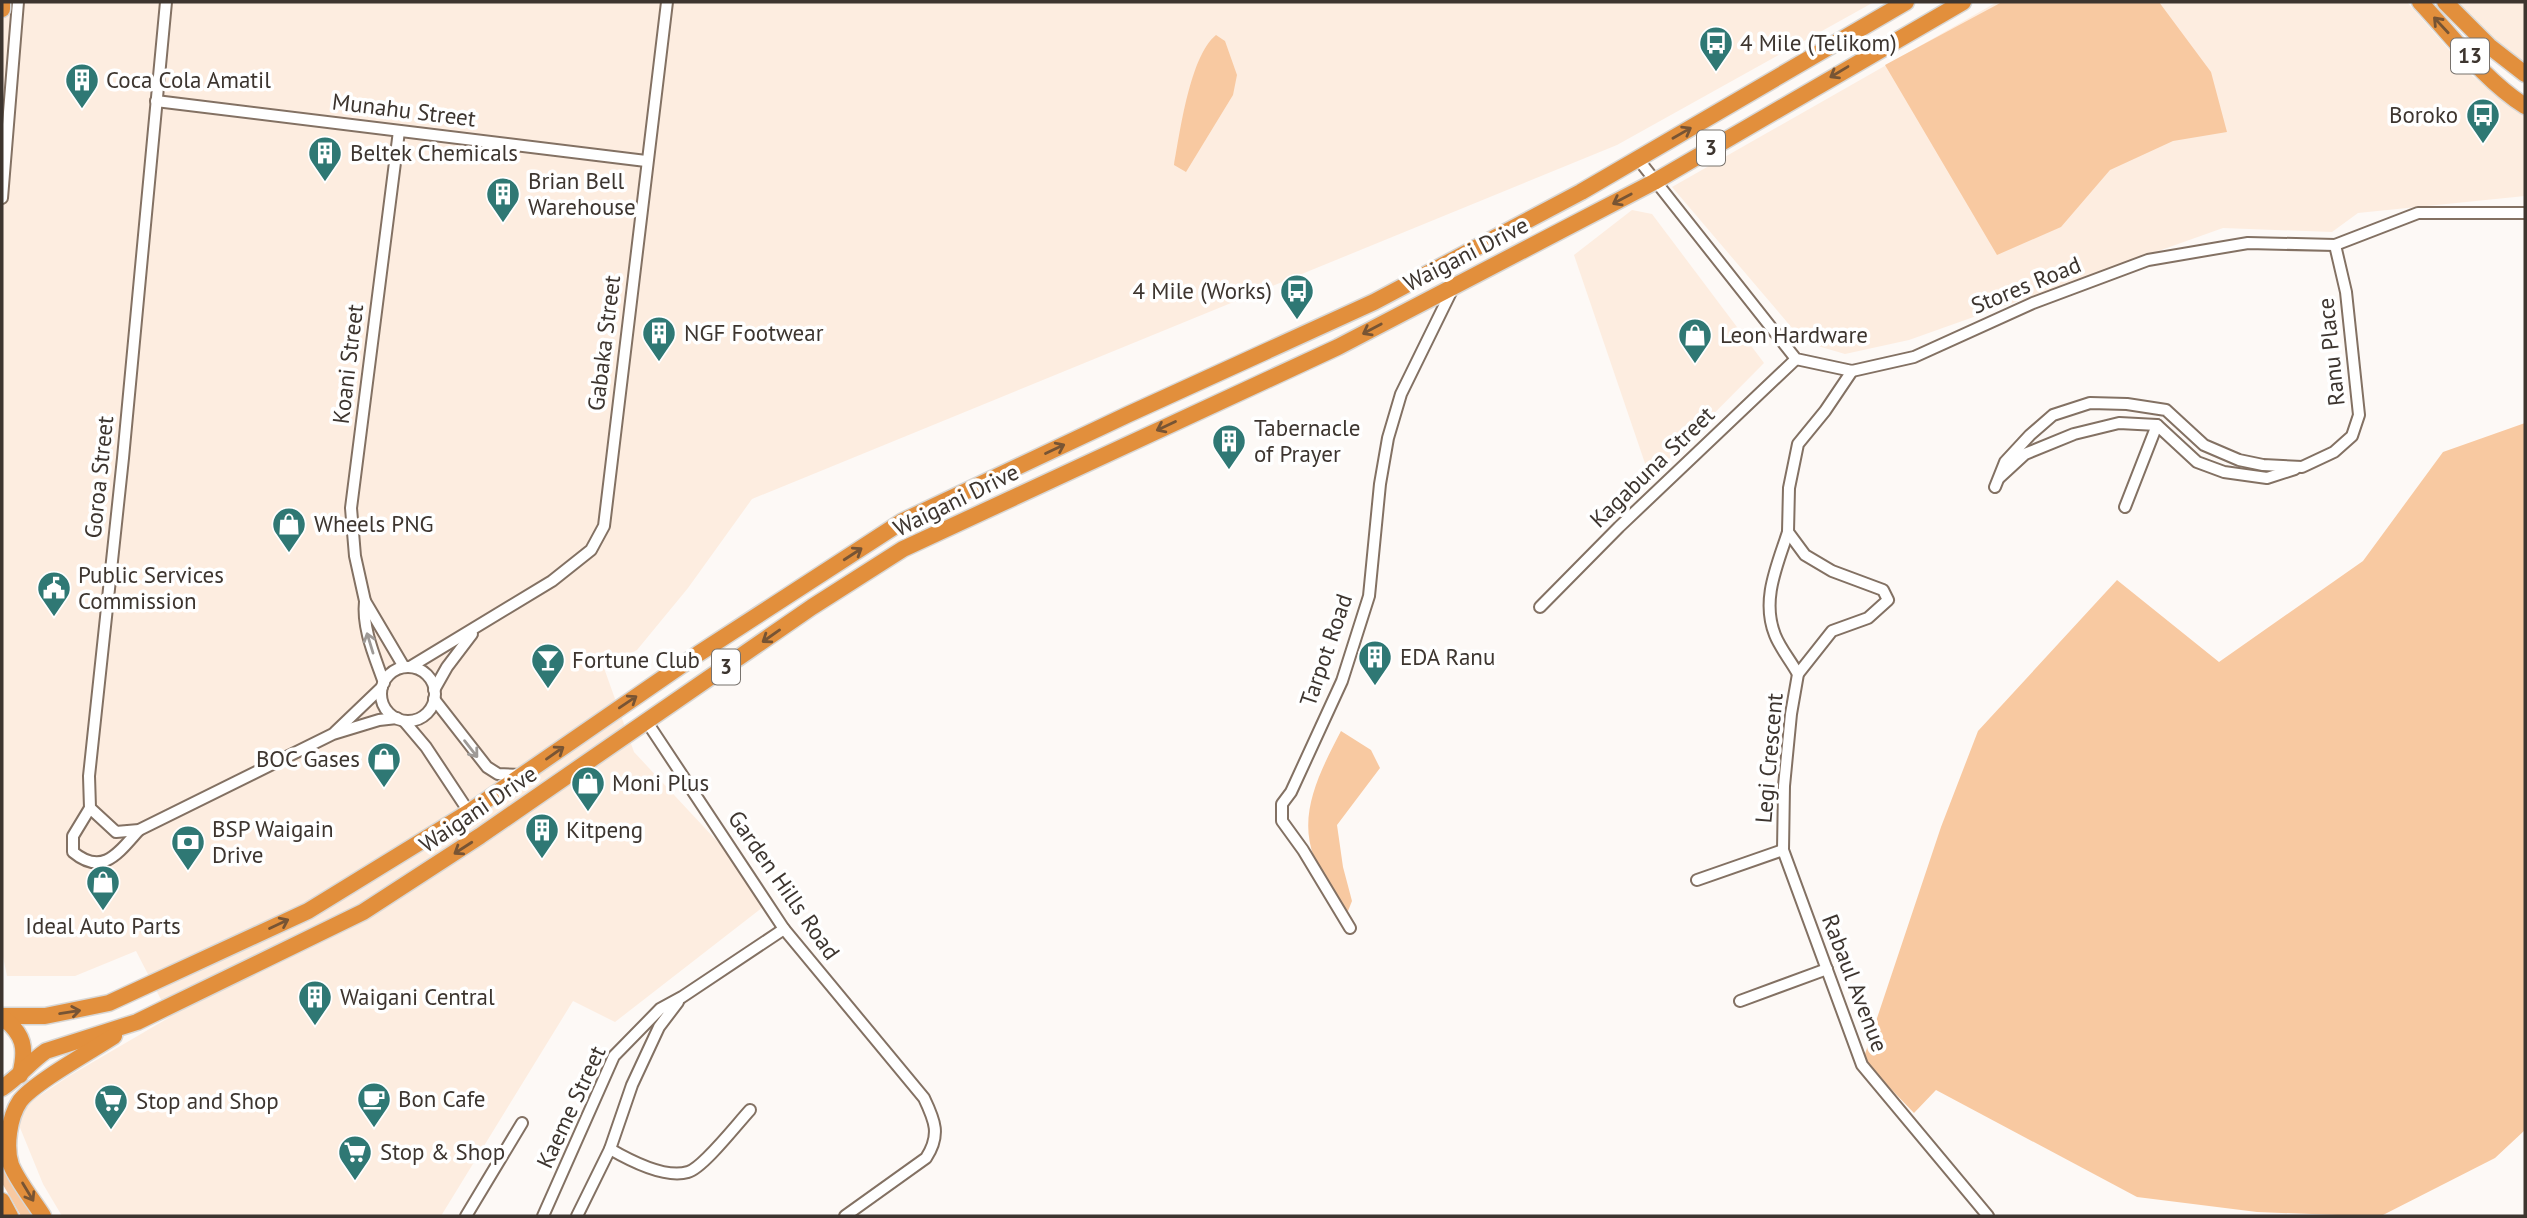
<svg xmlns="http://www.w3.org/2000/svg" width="2527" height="1218" viewBox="0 0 2527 1218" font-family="'PT Sans',sans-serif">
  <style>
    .built { fill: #fdede0 }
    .green { fill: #f8c9a1 }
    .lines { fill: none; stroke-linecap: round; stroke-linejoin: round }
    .minor-casing { stroke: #837163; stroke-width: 14 }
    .highway-casing { stroke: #d8d7d5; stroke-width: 19 }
    .minor { stroke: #fff; stroke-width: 10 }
    .highway { stroke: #e28f3c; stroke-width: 16 }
    .oneway { stroke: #775434 }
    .oneway2 { stroke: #9e9a97 }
    .labels { text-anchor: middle; stroke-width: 7; stroke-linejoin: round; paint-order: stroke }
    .shield { fill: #fff; stroke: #77726d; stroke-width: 2 }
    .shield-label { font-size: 21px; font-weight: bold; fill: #3d352f }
    .poi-label { font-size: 23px; fill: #3d352f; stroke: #fff; text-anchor: start }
    .street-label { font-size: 23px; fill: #3d352f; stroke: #fff }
  </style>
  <rect width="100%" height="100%" fill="#fdf9f6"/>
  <g class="built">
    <path d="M2,2H1874L1617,145L752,499L688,588L637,650L604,668L634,752L772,900L615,1022L573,1001L441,1216H62L43,1184L14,1113L69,1076L170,1017L136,951L75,976H7L2,952Z"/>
    <path d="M1997,2H2407L2471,75L2525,115V196L2358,213L2332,232L2223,228L1909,340L1845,354L1804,342L1672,187Z"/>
    <path d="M2455,2H2525V77Z"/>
    <path d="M1632,210L1652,214L1764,363L1650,478L1574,255Z"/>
  </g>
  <g class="green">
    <path d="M2002,2H2159L2211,72L2227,132L2173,141L2110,170L2061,227L1997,255L1885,65Z"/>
    <path d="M1216,35L1225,41L1237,75L1233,95L1186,172L1174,165C1180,132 1190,56 1216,35Z"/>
    <path d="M2525,423V1130L2495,1158L2381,1216H2364L2257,1212L2137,1197L1936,1090L1914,1113L1863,1060L1941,827L1978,731L2117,580L2219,662L2363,561L2443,452Z"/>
    <path d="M1341,731L1371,750L1380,768L1337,825L1343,867L1352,901L1348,911L1342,910C1336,891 1322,875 1314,857C1297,813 1321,770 1341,731Z"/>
    <path d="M2,1155L7,1175L32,1216H21L2,1183Z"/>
  </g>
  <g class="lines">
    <g class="minor-casing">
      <g id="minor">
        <path d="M166,2L123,458L89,776L90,808L116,832L139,830L333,734L379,720L397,718"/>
        <path d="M156,101L646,161"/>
        <path d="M399,131L351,508L355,556L365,601L404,667"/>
        <path d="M1638,159L1796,359L1852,371L1914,357L2033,303L2148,260L2248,243L2335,245L2418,213H2525"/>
        <path d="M2,198L18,2"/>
        <path d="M1852,371L1825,411L1798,444L1789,488L1788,532L1805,555L1832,571L1883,590L1888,600L1868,618L1832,631L1798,674L1791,714L1784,786L1783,850L1862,1065L1988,1216"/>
        <path d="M2000,477L2025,454L2074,434L2119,423L2157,425L2197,462L2224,472L2267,478L2295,469"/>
        <path d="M1995,487L2005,462L2030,435L2053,415L2090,403L2127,404L2166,410L2204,445L2239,460L2263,465L2302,467L2334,452L2352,436L2359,415L2346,292L2335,245"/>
        <path d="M2125,507L2157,425"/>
        <path d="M1788,532C1777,566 1761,600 1775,635C1780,648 1791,661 1798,674"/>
        <path d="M365,601C362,629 375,657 384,683"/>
        <path d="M1540,607L1619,527L1796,359"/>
        <path d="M410,667L552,581L591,550L604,526L667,2"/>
        <circle cx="408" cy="694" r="27"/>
        <path d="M434,690L447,667L472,634"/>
        <path d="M434,699L487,767L498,774L522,775"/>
        <path d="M404,721L426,747L469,812"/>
        <path d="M647,722L784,929L924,1098C935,1121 941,1135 926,1158L845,1216"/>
        <path d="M335,732L382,687"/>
        <path d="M90,808L73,836V852C103,877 119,852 139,830"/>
        <path d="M1697,880L1783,850"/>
        <path d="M1350,928L1303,850L1282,821V804L1291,792L1342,681L1369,596L1380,484L1388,438L1401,394L1453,288"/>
        <path d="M1740,1001L1827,969"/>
        <path d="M610,1149C629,1160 665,1179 688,1172C703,1168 737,1124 750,1110"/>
        <path d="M466,1216L522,1123"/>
        <path d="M543,1216L614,1056L660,1009L682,997L784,929"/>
        <path d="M577,1216L610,1149L632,1085L659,1027L678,1002"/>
      </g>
    </g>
    <g class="highway-casing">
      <g id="highway">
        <path d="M2420,2C2453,37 2484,80 2525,106"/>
        <path d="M2445,2L2489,46L2525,74"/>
        <path d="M2,9V2"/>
        <path d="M2,1016H45L109,1003L308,911L469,812L698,654L903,521L1129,414L1374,302L1581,192L1906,2"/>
        <path d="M2,1017C24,1034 27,1048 20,1075"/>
        <path d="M2,1088C19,1077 30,1062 46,1051L137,1022L363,912L480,836L812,607L903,549L1338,347L1654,182L1963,2"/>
        <path d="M2,1201L10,1216"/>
        <path d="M43,1216C33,1200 18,1182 11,1165C5,1147 9,1117 20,1101C33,1083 93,1050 114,1036"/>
      </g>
    </g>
    <use href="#minor" class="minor"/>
    <use href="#highway" class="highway"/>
  </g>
  <defs><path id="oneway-shaft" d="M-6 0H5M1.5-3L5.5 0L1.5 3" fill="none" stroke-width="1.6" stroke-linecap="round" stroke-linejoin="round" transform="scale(1.75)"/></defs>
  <g class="oneway">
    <use href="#oneway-shaft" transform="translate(2441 25) rotate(-133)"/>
    <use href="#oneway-shaft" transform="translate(1839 72) rotate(149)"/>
    <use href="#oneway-shaft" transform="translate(1682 133) rotate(-30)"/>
    <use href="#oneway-shaft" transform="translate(1622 199) rotate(152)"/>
    <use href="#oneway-shaft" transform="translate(1372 329) rotate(152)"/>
    <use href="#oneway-shaft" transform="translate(1166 426) rotate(155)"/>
    <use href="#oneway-shaft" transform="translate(1055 449) rotate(-25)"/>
    <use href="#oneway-shaft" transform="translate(853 554) rotate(-33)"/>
    <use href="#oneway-shaft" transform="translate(771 636) rotate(145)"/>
    <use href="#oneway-shaft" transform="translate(628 702) rotate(-34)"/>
    <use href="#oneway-shaft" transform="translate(555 753) rotate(-35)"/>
    <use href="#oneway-shaft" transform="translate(463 848) rotate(147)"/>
    <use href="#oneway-shaft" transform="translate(279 924) rotate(-25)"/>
    <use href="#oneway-shaft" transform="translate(70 1012) rotate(-9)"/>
    <use href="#oneway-shaft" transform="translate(28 1192) rotate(59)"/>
  </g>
  <g class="oneway2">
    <use href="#oneway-shaft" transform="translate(370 643) rotate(-107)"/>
    <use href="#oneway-shaft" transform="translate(471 749) rotate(52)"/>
  </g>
  <defs>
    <g id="bus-pin" transform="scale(1.75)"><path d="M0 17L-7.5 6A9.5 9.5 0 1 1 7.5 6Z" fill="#2f7874" stroke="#fff"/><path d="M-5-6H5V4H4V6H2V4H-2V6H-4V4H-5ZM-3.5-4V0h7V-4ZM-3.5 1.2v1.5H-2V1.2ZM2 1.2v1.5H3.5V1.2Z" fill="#fff"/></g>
    <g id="building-pin" transform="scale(1.75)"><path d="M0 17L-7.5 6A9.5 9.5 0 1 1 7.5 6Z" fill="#2f7874" stroke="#fff"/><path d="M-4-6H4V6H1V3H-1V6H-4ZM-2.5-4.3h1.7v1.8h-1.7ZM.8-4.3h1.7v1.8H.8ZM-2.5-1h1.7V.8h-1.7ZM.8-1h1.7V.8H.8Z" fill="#fff"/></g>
    <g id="shop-pin" transform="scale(1.75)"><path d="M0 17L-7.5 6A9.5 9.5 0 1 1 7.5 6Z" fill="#2f7874" stroke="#fff"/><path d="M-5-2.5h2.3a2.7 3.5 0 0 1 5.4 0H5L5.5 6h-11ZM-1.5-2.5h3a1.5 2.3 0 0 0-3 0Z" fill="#fff"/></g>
    <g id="civic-pin" transform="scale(1.75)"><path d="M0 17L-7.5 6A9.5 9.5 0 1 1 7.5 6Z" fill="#2f7874" stroke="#fff"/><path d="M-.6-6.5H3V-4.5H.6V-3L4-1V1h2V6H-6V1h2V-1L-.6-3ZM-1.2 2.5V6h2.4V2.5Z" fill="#fff"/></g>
    <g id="bar-pin" transform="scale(1.75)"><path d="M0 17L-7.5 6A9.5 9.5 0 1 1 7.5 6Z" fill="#2f7874" stroke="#fff"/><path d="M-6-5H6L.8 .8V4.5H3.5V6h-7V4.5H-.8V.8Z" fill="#fff"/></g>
    <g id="bank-pin" transform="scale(1.75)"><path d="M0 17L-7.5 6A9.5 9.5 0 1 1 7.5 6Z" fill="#2f7874" stroke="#fff"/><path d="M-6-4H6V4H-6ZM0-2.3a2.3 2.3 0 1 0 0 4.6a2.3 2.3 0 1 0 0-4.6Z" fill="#fff"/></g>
    <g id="cafe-pin" transform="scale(1.75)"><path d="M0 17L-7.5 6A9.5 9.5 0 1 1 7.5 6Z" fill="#2f7874" stroke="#fff"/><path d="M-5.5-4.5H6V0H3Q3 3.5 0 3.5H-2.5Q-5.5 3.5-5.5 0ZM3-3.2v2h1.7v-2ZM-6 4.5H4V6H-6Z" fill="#fff"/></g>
    <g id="supermarket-pin" transform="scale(1.75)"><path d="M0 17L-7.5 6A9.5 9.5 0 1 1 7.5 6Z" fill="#2f7874" stroke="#fff"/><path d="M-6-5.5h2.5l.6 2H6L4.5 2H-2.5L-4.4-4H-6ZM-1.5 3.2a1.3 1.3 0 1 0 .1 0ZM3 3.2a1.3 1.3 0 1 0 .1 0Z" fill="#fff"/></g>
  </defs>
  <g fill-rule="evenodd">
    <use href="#bus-pin" x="1716" y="43"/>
    <use href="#building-pin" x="82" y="80"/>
    <use href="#bus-pin" x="2483" y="115"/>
    <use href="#building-pin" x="325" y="153"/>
    <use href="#building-pin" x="503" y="194"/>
    <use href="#bus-pin" x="1297" y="291"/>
    <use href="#building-pin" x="659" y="333"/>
    <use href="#shop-pin" x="1695" y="335"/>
    <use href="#building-pin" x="1229" y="441"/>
    <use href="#shop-pin" x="289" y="524"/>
    <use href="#civic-pin" x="54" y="588"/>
    <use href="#building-pin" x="1375" y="657"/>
    <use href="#bar-pin" x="548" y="660"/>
    <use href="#shop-pin" x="384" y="759"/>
    <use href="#shop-pin" x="588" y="783"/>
    <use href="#building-pin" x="542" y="830"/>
    <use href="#bank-pin" x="188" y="842"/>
    <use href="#shop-pin" x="103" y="882"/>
    <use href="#building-pin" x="315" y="997"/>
    <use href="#cafe-pin" x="374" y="1099"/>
    <use href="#supermarket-pin" x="111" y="1101"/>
    <use href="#supermarket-pin" x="355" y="1152"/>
  </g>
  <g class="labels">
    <g class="shield">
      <rect x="2451" y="38.5" width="38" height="35" rx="5"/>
      <rect x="1697" y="130.5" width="28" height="35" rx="5"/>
      <rect x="712" y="649.5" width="28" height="35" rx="5"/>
    </g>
    <g class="shield-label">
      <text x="2470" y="63">13</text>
      <text x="1711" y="155">3</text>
      <text x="726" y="674">3</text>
    </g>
    <g class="poi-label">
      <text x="1740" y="51">4 Mile (Telikom)</text>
      <text x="106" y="88">Coca Cola Amatil</text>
      <text x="2458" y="123" text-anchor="end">Boroko</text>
      <text x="350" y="161">Beltek Chemicals</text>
      <text x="528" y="189">Brian Bell<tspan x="528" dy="26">Warehouse</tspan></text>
      <text x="1272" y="299" text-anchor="end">4 Mile (Works)</text>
      <text x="684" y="341">NGF Footwear</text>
      <text x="1720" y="343">Leon Hardware</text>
      <text x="1254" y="436">Tabernacle<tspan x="1254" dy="26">of Prayer</tspan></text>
      <text x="314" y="532">Wheels PNG</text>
      <text x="78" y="583">Public Services<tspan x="78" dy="26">Commission</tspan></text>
      <text x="1400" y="665">EDA Ranu</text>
      <text x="572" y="668">Fortune Club</text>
      <text x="360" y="767" text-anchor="end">BOC Gases</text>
      <text x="612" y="791">Moni Plus</text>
      <text x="212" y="837">BSP Waigain<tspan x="212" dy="26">Drive</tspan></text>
      <text x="566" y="838">Kitpeng</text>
      <text x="103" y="934" text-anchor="middle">Ideal Auto Parts</text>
      <text x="340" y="1005">Waigani Central</text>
      <text x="398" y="1107">Bon Cafe</text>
      <text x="136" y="1109">Stop and Shop</text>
      <text x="380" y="1160">Stop &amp; Shop</text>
    </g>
    <g class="street-label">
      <text transform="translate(404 110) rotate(7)" y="8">Munahu Street</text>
      <text transform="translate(1466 254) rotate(-27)" y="8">Waigani Drive</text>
      <text transform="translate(2026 285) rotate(-22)" y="8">Stores Road</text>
      <text transform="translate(604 343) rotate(-83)" y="8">Gabaka Street</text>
      <text transform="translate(2331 352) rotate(-96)" y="8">Ranu Place</text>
      <text transform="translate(348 364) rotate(-83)" y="8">Koani Street</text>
      <text transform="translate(1652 467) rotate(-44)" y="8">Kagabuna Street</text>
      <text transform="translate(99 477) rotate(-84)" y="8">Goroa Street</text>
      <text transform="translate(956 500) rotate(-26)" y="8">Waigani Drive</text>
      <text transform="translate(1326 650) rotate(-71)" y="8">Tarpot Road</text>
      <text transform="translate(1769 758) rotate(-85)" y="8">Legi Crescent</text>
      <text transform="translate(478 809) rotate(-34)" y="8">Waigani Drive</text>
      <text transform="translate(784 885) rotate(55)" y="8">Garden Hills Road</text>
      <text transform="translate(1855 983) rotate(69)" y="8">Rabaul Avenue</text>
      <text transform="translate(571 1107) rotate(-65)" y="8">Kaeme Street</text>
    </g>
  </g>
  <rect width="2527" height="1218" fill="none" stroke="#3d352f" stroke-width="7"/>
</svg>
